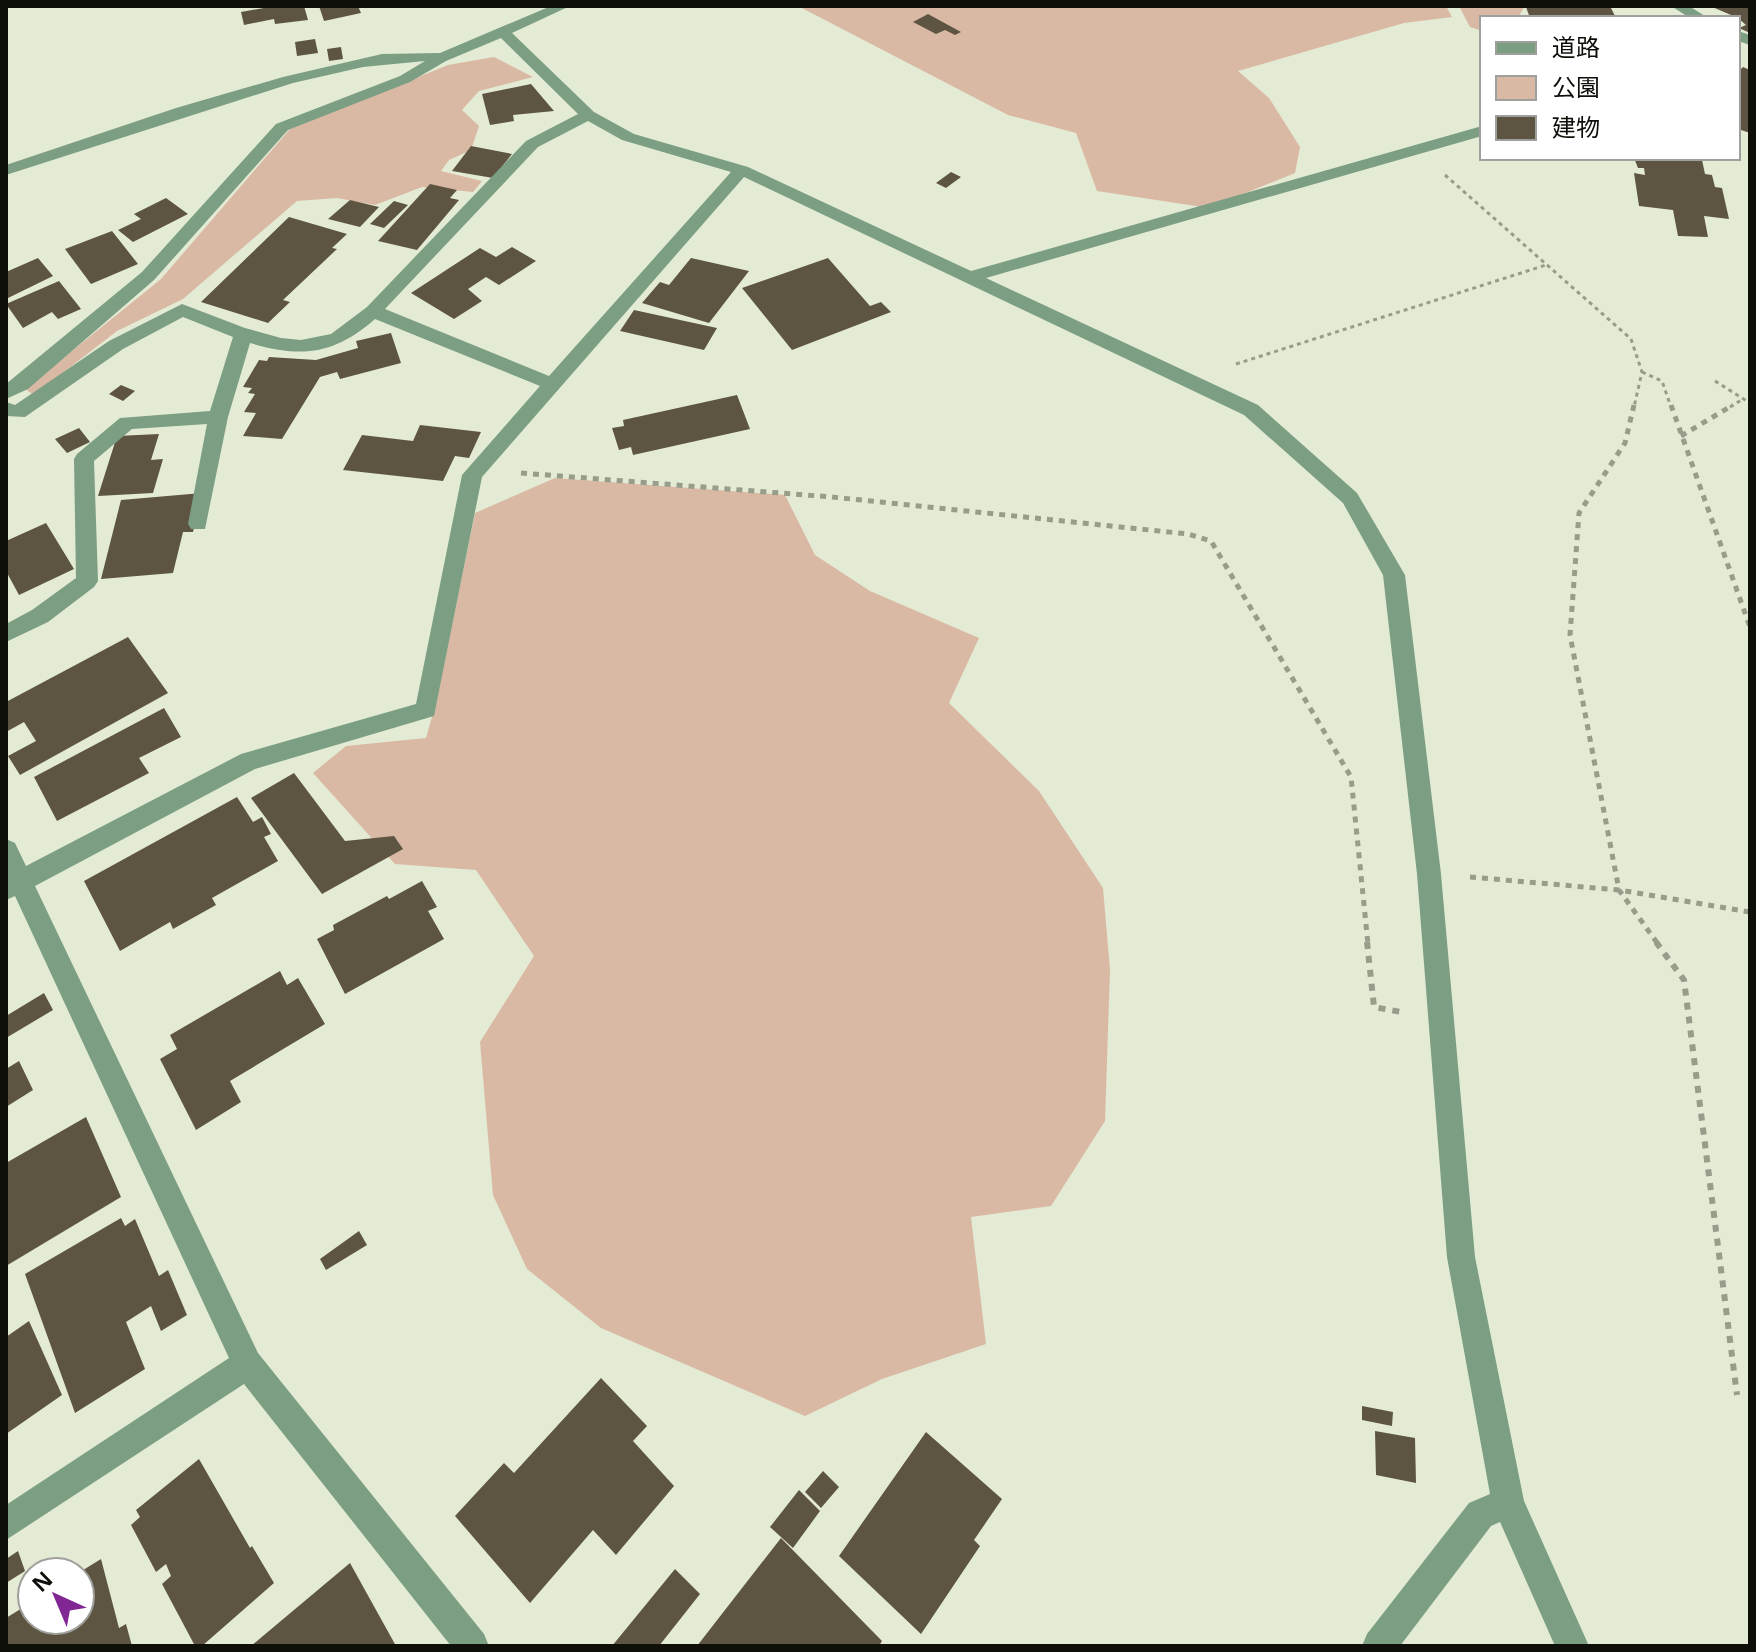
<svg xmlns="http://www.w3.org/2000/svg" width="1756" height="1652" viewBox="0 0 1756 1652" font-family="'Noto Sans','Noto Sans JP',sans-serif">
  <style>
    .green { fill: #d9b9a4 }
    .building { fill: #5d5542 }
    .lines { fill: none; stroke-linecap: round; stroke-linejoin: round }
    .path-far2 { stroke: #979c8b; stroke-width: 3; stroke-dasharray: 4 4; stroke-linecap: butt }
    .path-far1 { stroke: #979c8b; stroke-width: 5; stroke-dasharray: 6 6; stroke-linecap: butt }
    .path { stroke: #979c8b; stroke-width: 6; stroke-dasharray: 7 7; stroke-linecap: butt }
    .street { fill: #7c9f84; fill-rule: evenodd }
  </style>
  <rect width="100%" height="100%" fill="#e4ebd4"/>
  <g class="green">
    <path d="M798,6H1446L1452,17L1404,23L1238,71L1269,98L1300,147L1295,173L1209,208L1097,191L1076,133L1008,115Z"/>
    <path d="M1459,6H1525L1520,14L1522,18H1482V31L1470,27Z"/>
    <path d="M494,57L533,77L479,91L462,110L479,126L471,150L449,160L441,171L482,181L473,192L422,187L375,205L337,198L297,201L183,299L117,331L34,395L25,389L161,279L290,129L448,65Z"/>
    <path d="M555,478L785,495L815,555L870,591L979,638L949,703L1039,791L1103,888L1110,970L1105,1121L1051,1206L971,1217L986,1344L882,1379L805,1416L601,1328L527,1269L493,1195L480,1042L534,956L476,870L395,864L313,773L346,746L426,738L437,699L475,513Z"/>
  </g>
  <g class="building">
    <path d="M275,6H304L308,20L275,24L274,19L244,25L241,12Z"/>
    <path d="M319,6H358L361,13L324,21Z"/>
    <path d="M1556,6H1610L1616,18H1530L1526,7Z"/>
    <path d="M1710,6H1750V33L1739,28L1746,25L1738,18Z"/>
    <path d="M928,14L961,32L955,35L945,30L936,34L913,22Z"/>
    <path d="M315,39L318,53L297,56L295,42Z"/>
    <path d="M341,47L343,59L329,61L327,49Z"/>
    <path d="M1743,67L1750,70V133L1738,129V72Z"/>
    <path d="M531,84L554,111L513,115L514,121L490,125L482,94Z"/>
    <path d="M471,146L512,154L493,178L452,171Z"/>
    <path d="M1634,158L1702,160L1705,174L1712,175L1715,187L1722,188L1729,219L1704,216L1708,237L1678,236L1673,210L1639,206L1634,173L1645,175L1644,168H1638Z"/>
    <path d="M951,172L961,177L946,188L936,183Z"/>
    <path d="M430,184L457,190L450,198L459,200L417,250L378,241Z"/>
    <path d="M166,198L188,214L133,242L118,230L141,219L134,214Z"/>
    <path d="M350,200L379,207L360,227L328,219Z"/>
    <path d="M394,201L408,205L384,228L370,224Z"/>
    <path d="M289,217L347,234L332,248L337,249L283,300L290,302L268,323L201,302Z"/>
    <path d="M112,231L138,264L91,284L65,249Z"/>
    <path d="M512,247L536,261L499,285L486,277L468,289L482,301L454,319L411,293L480,248L496,257Z"/>
    <path d="M38,258L53,276L6,299V272Z"/>
    <path d="M691,258L749,271L709,323L642,303L660,282L669,285Z"/>
    <path d="M828,258L870,306L881,302L891,312L792,350L742,288Z"/>
    <path d="M59,281L81,309L58,319L52,312L23,328L6,304Z"/>
    <path d="M634,310L717,328L704,350L620,331Z"/>
    <path d="M391,333L401,363L340,379L337,372L320,377L282,439L243,436L256,413L244,412L255,394L248,393L252,388L243,387L259,360L267,361L269,357L316,360L358,348L356,341Z"/>
    <path d="M121,385L135,391L123,401L109,394Z"/>
    <path d="M737,395L750,429L633,455L631,447L619,450L612,428L624,426L623,420Z"/>
    <path d="M420,425L481,432L469,458L455,456L443,481L343,470L362,435L413,441Z"/>
    <path d="M79,428L90,442L67,453L55,439Z"/>
    <path d="M159,434L151,460L163,459L153,493L98,496L117,436Z"/>
    <path d="M202,493L193,532H183L173,573L101,579L121,500Z"/>
    <path d="M46,523L74,569L19,595L6,571V541Z"/>
    <path d="M128,637L168,693L20,775L8,756L36,741L24,722L6,732V702Z"/>
    <path d="M164,708L181,737L139,758L149,773L57,821L34,777Z"/>
    <path d="M294,773L345,841L394,836L403,849L322,894L251,798Z"/>
    <path d="M237,797L253,822L262,817L271,834L264,837L278,861L212,898L216,905L173,929L170,922L120,951L84,881Z"/>
    <path d="M422,881L437,907L428,911L444,939L345,994L317,939L334,930L333,925L387,896L389,899Z"/>
    <path d="M280,971L287,985L298,978L325,1024L230,1081L241,1102L196,1130L160,1059L177,1049L170,1035Z"/>
    <path d="M44,993L53,1010L6,1038V1016Z"/>
    <path d="M19,1061L33,1090L6,1107V1069Z"/>
    <path d="M86,1117L121,1197L6,1266V1163Z"/>
    <path d="M121,1218L125,1226L135,1219L159,1276L168,1270L187,1315L161,1331L151,1306L126,1322L145,1369L75,1413L25,1274Z"/>
    <path d="M359,1231L367,1245L326,1270L320,1259Z"/>
    <path d="M29,1321L62,1395L6,1434V1337Z"/>
    <path d="M601,1378L647,1426L633,1441L674,1486L616,1555L593,1530L530,1603L455,1516L504,1463L514,1473Z"/>
    <path d="M1362,1406L1393,1412L1392,1426L1362,1420Z"/>
    <path d="M1375,1431L1415,1438L1416,1483L1376,1475Z"/>
    <path d="M926,1432L1002,1499L974,1540L980,1546L921,1634L839,1556Z"/>
    <path d="M199,1459L250,1548L252,1546L274,1583L202,1646H195L162,1584L171,1576L166,1564L156,1572L131,1525L140,1517L136,1510Z"/>
    <path d="M823,1471L839,1487L821,1508L805,1492Z"/>
    <path d="M799,1490L820,1511L793,1548L770,1527Z"/>
    <path d="M781,1538L882,1641L879,1646H697Z"/>
    <path d="M18,1551L25,1571L6,1583V1559Z"/>
    <path d="M101,1559L119,1628L126,1624L132,1646H6V1618L32,1602V1620H80V1572Z"/>
    <path d="M350,1563L396,1646H251Z"/>
    <path d="M675,1569L700,1594L659,1646H612Z"/>
  </g>
  <g class="lines">
    <g class="path-far2">
      <path d="M1445,175L1631,339L1642,372L1634,407"/>
      <path d="M1236,364L1546,265"/>
      <path d="M1642,372L1662,381L1671,407"/>
      <path d="M1715,381L1750,403"/>
      <path d="M1730,407L1743,399"/>
    </g>
    <g class="path-far1">
      <path d="M1634,405L1625,443L1579,513L1570,635L1619,890L1658,944"/>
      <path d="M1671,405L1750,627"/>
      <path d="M1681,436L1733,405"/>
      <path d="M521,473L832,497L1188,534L1211,541L1351,777L1368,944"/>
      <path d="M1470,877L1619,890L1750,912"/>
    </g>
    <g class="path">
      <path d="M1367,942L1374,1007L1401,1012"/>
      <path d="M1656,942L1684,980L1737,1395"/>
    </g>
    <g class="street">
      <path d="M551,6H570L512,33L594,112L634,134L748,167L971,271L1482,126V136L986,278L1258,405L1357,493L1405,575L1441,874L1475,1257L1524,1501L1589,1646H1555L1500,1522L1491,1526L1400,1646H1362L1367,1634L1469,1503L1490,1494L1447,1257L1417,874L1383,575L1343,503L1244,415L744,177L482,477L434,716L255,769L35,886L258,1353L484,1634L489,1646H451L244,1384L6,1540V1505L229,1358L15,896L6,900V839L15,843L26,866L241,754L416,704L462,475L540,386L375,319C334,355 302,358 250,343L228,417L205,529H191L188,524L207,424L132,429L94,461L98,581L94,587L48,622L6,642V624L32,610L76,578L74,459L77,454L120,418L210,411L233,337L183,317L123,349L25,417L6,416V402L15,405L109,341L182,304L245,328L281,338L301,340L331,334L367,307L526,141L578,114L501,38L446,61L410,82L288,130L154,280L28,389L6,399V384L142,272L276,124L400,76L425,61L363,67L293,83L6,175V165L176,108L283,77L382,54L440,53ZM588,121L622,140L731,172L549,376L385,309L538,147Z"/>
      <path d="M1671,6H1689L1708,18H1690Z"/>
      <path d="M1738,31L1750,35V45L1738,41Z"/>
    </g>
  </g>
  <rect width="1756" height="1652" fill="none" stroke="#0e0f08" stroke-width="16"/>
  <rect x="1480" y="16" width="260" height="144" fill="#ffffff" stroke="#9f9f9c" stroke-width="2"/>
  <rect x="1496" y="42" width="40" height="12" fill="#7c9f84" stroke="#9f9f9c" stroke-width="2"/>
  <text x="1552" y="56" font-size="24" fill="#0e0f08">道路</text>
  <rect x="1496" y="76" width="40" height="24" fill="#d9b9a4" stroke="#9f9f9c" stroke-width="2"/>
  <text x="1552" y="96" font-size="24" fill="#0e0f08">公園</text>
  <rect x="1496" y="116" width="40" height="24" fill="#5d5542" stroke="#9f9f9c" stroke-width="2"/>
  <text x="1552" y="136" font-size="24" fill="#0e0f08">建物</text>
  <g transform="translate(56 1596) rotate(316)"><circle r="38" fill="#ffffff" stroke="#9f9f9c" stroke-width="2"/>
  <path d="M0-6L14 30L0 20L-14 30Z" fill="#802794"/>
  <text y="-12" font-size="22" font-weight="bold" text-anchor="middle" fill="#0e0f08">N</text>
  </g>
</svg>
